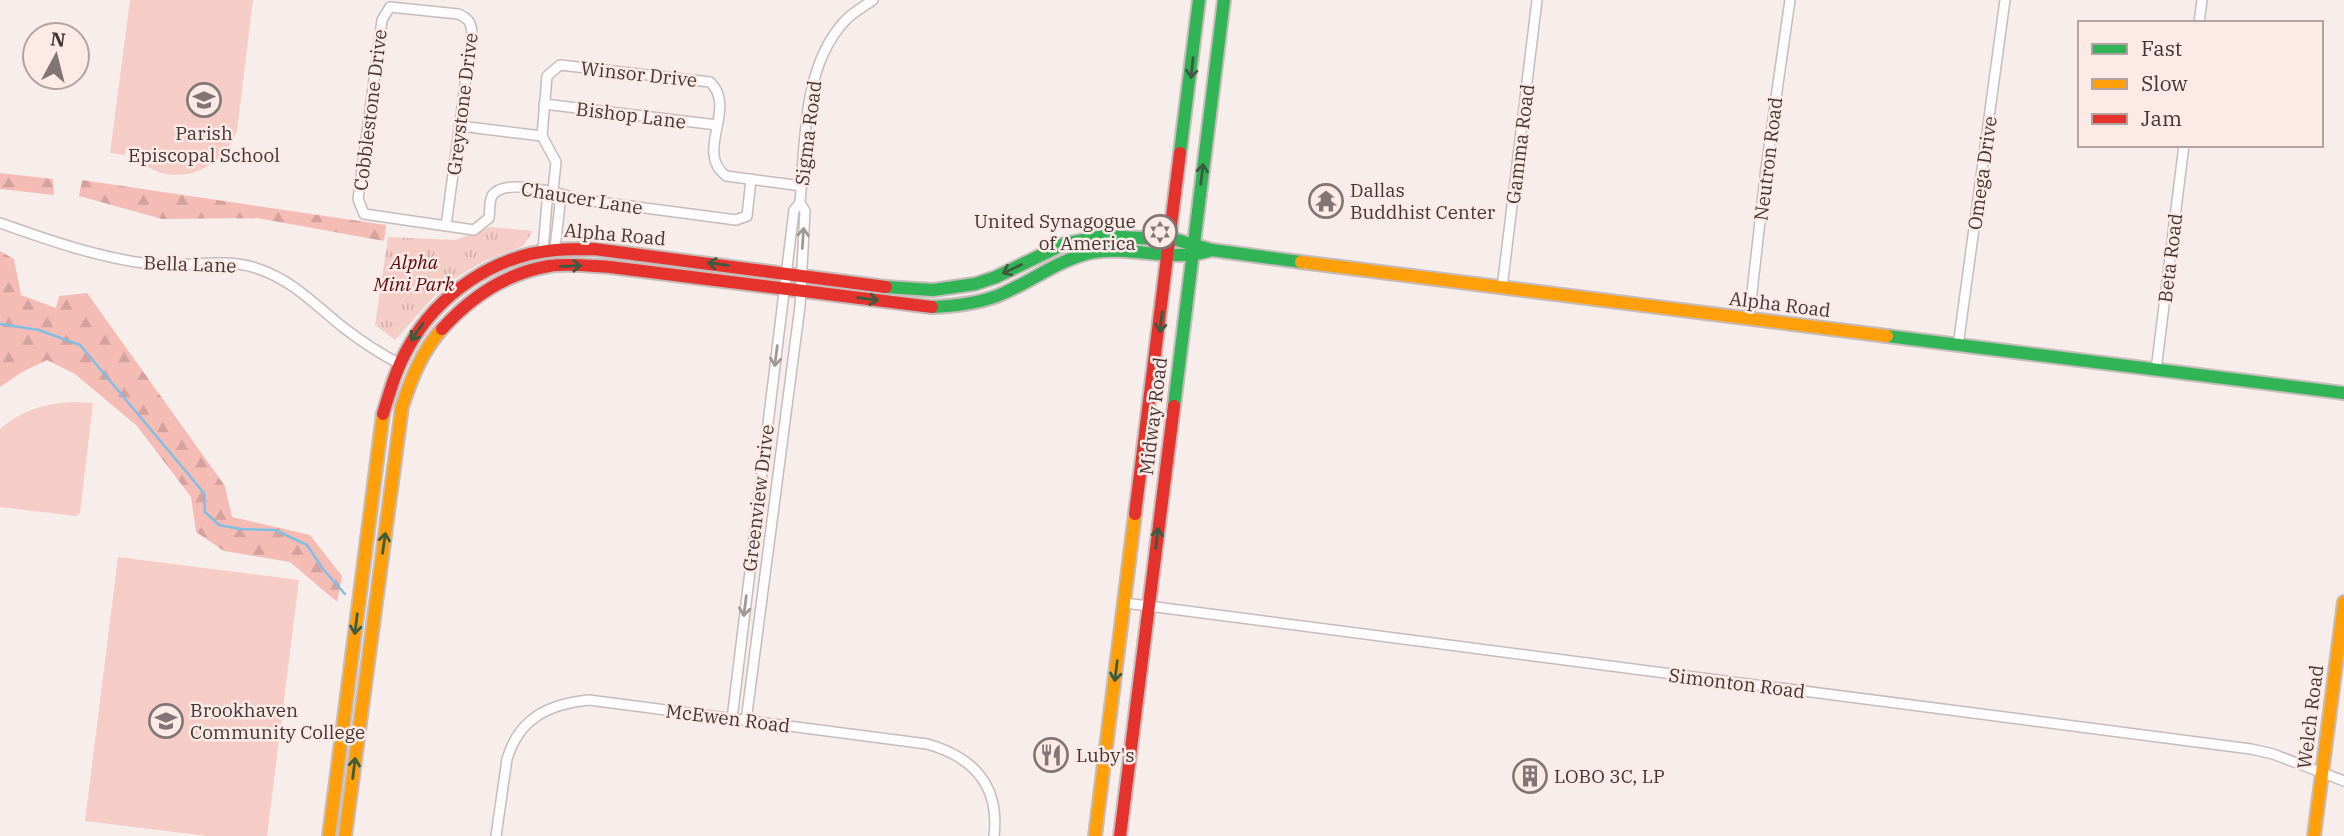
<svg xmlns="http://www.w3.org/2000/svg" width="2344" height="836" viewBox="0 0 2344 836" font-family="'IBM Plex Serif',serif">
  <style>
    .grass { fill: url(#grass-tufts) }
    .forest { fill: url(#forest-firs) }
    .garden { fill: #f6ccc7 }
    .lines { fill: none; stroke-linecap: round; stroke-linejoin: round }
    .stream { stroke: #81bee2; stroke-width: 2.5 }
    .street-casing { stroke: #c6bcbb; stroke-width: 12 }
    .fast-casing { stroke: #c6bcbb; stroke-width: 16 }
    .slow-casing { stroke: #c6bcbb; stroke-width: 16 }
    .jam-casing { stroke: #c6bcbb; stroke-width: 16 }
    .street { stroke: #fefcfc; stroke-width: 9 }
    .fast { stroke: #30b455; stroke-width: 12 }
    .slow { stroke: #ff9f0a; stroke-width: 12 }
    .jam { stroke: #e5322d; stroke-width: 12 }
    .oneway { stroke: #3d5c3f }
    .oneway2 { stroke: #a09998 }
    .labels { text-anchor: middle; stroke-width: 5; stroke-linejoin: round; paint-order: stroke }
    .street-label { font-size: 19px; fill: #423635; stroke: #fceae7 }
    .poi-label { font-size: 19px; fill: #423635; stroke: #fceae7; text-anchor: start }
    .park-label { font-size: 19px; font-style: italic; fill: #5d070a; stroke: #fceae7 }
  </style>
  <defs>
    <pattern id="grass-tufts" width="24" height="20" patternUnits="userSpaceOnUse" patternTransform="scale(1.75)"><rect width="24" height="20" fill="#f6ccc7"/><path d="M3 7l-1-3M5 7V3M7 7l1-3M15 17l-1-3M17 17v-4M19 17l1-3" fill="none" stroke="#d4b0ac"/></pattern>
    <pattern id="forest-firs" width="22" height="20" patternUnits="userSpaceOnUse" patternTransform="scale(1.75)"><rect width="22" height="20" fill="#f5bcb6"/><path d="M5 1l3.5 6h-7zM16 11l3.5 6h-7z" fill="#d3a29d"/></pattern>
  </defs>
  <rect width="100%" height="100%" fill="#f7eeec"/>
  <path class="grass" d="M491,227L533,231L523,246L484,261L444,285L395,340L375,325L388,237L455,240Z"/>
  <g class="forest">
    <path d="M0,173L53,179L54,195L0,189Z"/>
    <path d="M82,180L386,225L384,241L257,218L162,219L79,196Z"/>
    <path d="M0,251L14,259L21,295L56,308L59,296L87,293L225,486L232,517L310,535L342,576L337,602L290,562L224,551L196,532L191,497L137,426L75,374L47,360L22,372L0,387Z"/>
  </g>
  <g class="garden">
    <path d="M130,0H253L237,131C217,180 159,192 126,147L125,155L110,153Z"/>
    <path d="M74,402L93,403L80,513L76,516L0,507V429C22,410 46,403 74,402Z"/>
    <path d="M118,557L299,580L267,836H207L85,821Z"/>
  </g>
  <g class="lines">
    <path class="stream" d="M0,324L39,330L80,345L204,493L205,512L219,525L240,529L275,530L307,545L323,569L345,594"/>
    <g class="street-casing">
      <g id="street">
        <path d="M2199,23L2202,0"/>
        <path d="M544,104L717,125"/>
        <path d="M460,126L542,136"/>
        <path d="M553,191L560,204L555,248"/>
        <path d="M0,223C48,240 99,258 150,264C185,268 222,257 256,268C293,280 315,305 344,328C361,341 379,353 398,363"/>
        <path d="M446,226L472,33C471,22 468,18 458,14L390,7L382,20L358,199L364,214L474,230L489,218C490,212 489,202 492,196C503,177 561,193 577,199L736,220L747,216L751,179"/>
        <path d="M543,250L547,202L553,191L556,162L542,136L547,76L560,65L710,82C738,108 694,152 726,176L802,186"/>
        <path d="M1502,288L1537,0"/>
        <path d="M1749,319L1766,168L1790,0"/>
        <path d="M1958,346L2005,0"/>
        <path d="M2156,370L2184,145"/>
        <path d="M1125,603L2251,749L2273,754L2344,781"/>
        <path d="M732,719L794,210L800,203"/>
        <path d="M746,721L800,306L805,211L800,203C805,145 802,69 843,23C850,14 863,7 873,0"/>
        <path d="M496,836L507,759C519,718 549,704 589,700L927,744C974,757 1000,786 994,836"/>
      </g>
    </g>
    <g class="fast-casing">
      <g id="fast">
        <path d="M1180,153L1199,0"/>
        <path d="M886,287L933,290L975,284L996,277L1064,244L1104,236L1177,240L1212,250L1301,262"/>
        <path d="M932,307C957,306 984,303 1006,292C1035,279 1062,258 1094,252C1134,246 1173,263 1212,250"/>
        <path d="M1887,336L2344,393"/>
        <path d="M1174,406L1224,0"/>
      </g>
    </g>
    <g class="slow-casing">
      <g id="slow">
        <path d="M1301,262L1887,336"/>
        <path d="M329,836L383,414"/>
        <path d="M345,836L402,407C411,379 422,351 442,329"/>
        <path d="M1095,836L1135,514"/>
        <path d="M2314,836L2344,602"/>
      </g>
    </g>
    <g class="jam-casing">
      <g id="jam">
        <path d="M442,329C471,297 507,273 549,266C569,263 590,266 610,267L932,307"/>
        <path d="M383,414C390,391 396,369 408,348C437,294 495,255 556,250C569,249 581,249 594,249L886,287"/>
        <path d="M1135,514L1180,153"/>
        <path d="M1120,836L1174,406"/>
      </g>
    </g>
    <use href="#street" class="street"/>
    <use href="#fast" class="fast"/>
    <use href="#slow" class="slow"/>
    <use href="#jam" class="jam"/>
  </g>
  <defs><path id="oneway-shaft" d="M-6 0H5M1.5-3L5.5 0L1.5 3" fill="none" stroke-width="1.6" stroke-linecap="round" stroke-linejoin="round" transform="scale(1.75)"/></defs>
  <g class="oneway">
    <use href="#oneway-shaft" transform="translate(1192 68) rotate(96)"/>
    <use href="#oneway-shaft" transform="translate(1202 174) rotate(-83)"/>
    <use href="#oneway-shaft" transform="translate(718 264) rotate(-173)"/>
    <use href="#oneway-shaft" transform="translate(571 266) rotate(-2)"/>
    <use href="#oneway-shaft" transform="translate(1012 269) rotate(155)"/>
    <use href="#oneway-shaft" transform="translate(868 299) rotate(8)"/>
    <use href="#oneway-shaft" transform="translate(1161 322) rotate(97)"/>
    <use href="#oneway-shaft" transform="translate(417 332) rotate(125)"/>
    <use href="#oneway-shaft" transform="translate(1157 538) rotate(-83)"/>
    <use href="#oneway-shaft" transform="translate(384 543) rotate(-82)"/>
    <use href="#oneway-shaft" transform="translate(356 624) rotate(97)"/>
    <use href="#oneway-shaft" transform="translate(1116 671) rotate(97)"/>
    <use href="#oneway-shaft" transform="translate(354 768) rotate(-83)"/>
  </g>
  <g class="oneway2">
    <use href="#oneway-shaft" transform="translate(803 238) rotate(-86)"/>
    <use href="#oneway-shaft" transform="translate(776 356) rotate(97)"/>
    <use href="#oneway-shaft" transform="translate(745 606) rotate(97)"/>
  </g>
  <defs>
    <g id="school-ring" transform="scale(1.75)"><circle r="9.5" fill="#fceae7" stroke="#817675" stroke-width="1.5"/><path d="M0-5L7-2L0 1L-7-2ZM-4 1L0 2.5L4 1V4Q0 6-4 4Z" fill="#817675"/></g>
    <g id="temple-ring" transform="scale(1.75)"><circle r="9.5" fill="#fceae7" stroke="#817675" stroke-width="1.5"/><path d="M0-6L5-2H3V0L6.5 2.5H4V6H1.5V3h-3V6H-4V2.5H-6.5L-3 0V-2H-5Z" fill="#817675"/></g>
    <g id="synagogue-ring" transform="scale(1.75)"><circle r="9.5" fill="#fceae7" stroke="#817675" stroke-width="1.5"/><path d="M0-6.5L5.6 3.2H-5.6ZM0 6.5L5.6-3.2H-5.6Z" fill="#817675"/></g>
    <g id="university-ring" transform="scale(1.75)"><circle r="9.5" fill="#fceae7" stroke="#817675" stroke-width="1.5"/><path d="M0-5L7-2L0 1L-7-2ZM-4 1L0 2.5L4 1V4Q0 6-4 4Z" fill="#817675"/></g>
    <g id="restaurant-ring" transform="scale(1.75)"><circle r="9.5" fill="#fceae7" stroke="#817675" stroke-width="1.5"/><path d="M-5-6h1v4h1v-4h1v4h1v-4h1v5L-1.5 .5V6h-2V.5L-5-1ZM5-6V6H3V1.5H1.5Q1.5-4 5-6Z" fill="#817675"/></g>
    <g id="building-ring" transform="scale(1.75)"><circle r="9.5" fill="#fceae7" stroke="#817675" stroke-width="1.5"/><path d="M-4-6H4V6H1V3H-1V6H-4ZM-2.5-4.3h1.7v1.8h-1.7ZM.8-4.3h1.7v1.8H.8ZM-2.5-1h1.7V.8h-1.7ZM.8-1h1.7V.8H.8Z" fill="#817675"/></g>
  </defs>
  <g fill-rule="evenodd">
    <use href="#school-ring" x="204" y="100"/>
    <use href="#temple-ring" x="1326" y="201"/>
    <use href="#synagogue-ring" x="1160" y="232"/>
    <use href="#university-ring" x="166" y="721"/>
    <use href="#restaurant-ring" x="1051" y="755"/>
    <use href="#building-ring" x="1530" y="776"/>
  </g>
  <g class="labels">
    <g class="street-label">
      <text transform="translate(639 74) rotate(6)" y="7">Winsor Drive</text>
      <text transform="translate(462 104) rotate(-83)" y="7">Greystone Drive</text>
      <text transform="translate(370 110) rotate(-83)" y="7">Cobblestone Drive</text>
      <text transform="translate(631 115) rotate(7)" y="7">Bishop Lane</text>
      <text transform="translate(808 133) rotate(-83)" y="7">Sigma Road</text>
      <text transform="translate(1520 144) rotate(-83)" y="7">Gamma Road</text>
      <text transform="translate(1768 159) rotate(-83)" y="7">Neutron Road</text>
      <text transform="translate(1982 173) rotate(-82)" y="7">Omega Drive</text>
      <text transform="translate(582 198) rotate(9)" y="7">Chaucer Lane</text>
      <text transform="translate(615 234) rotate(5)" y="7">Alpha Road</text>
      <text transform="translate(2170 258) rotate(-83)" y="7">Beta Road</text>
      <text transform="translate(190 264) rotate(2)" y="7">Bella Lane</text>
      <text transform="translate(1780 304) rotate(7)" y="7">Alpha Road</text>
      <text transform="translate(1153 416) rotate(-83)" y="7">Midway Road</text>
      <text transform="translate(758 498) rotate(-83)" y="7">Greenview Drive</text>
      <text transform="translate(1737 683) rotate(7)" y="7">Simonton Road</text>
      <text transform="translate(2310 717) rotate(-83)" y="7">Welch Road</text>
      <text transform="translate(728 718) rotate(7)" y="7">McEwen Road</text>
    </g>
    <g class="poi-label">
      <text x="204" y="140" text-anchor="middle">Parish<tspan x="204" dy="22">Episcopal School</tspan></text>
      <text x="1350" y="197">Dallas<tspan x="1350" dy="22">Buddhist Center</tspan></text>
      <text x="1136" y="228" text-anchor="end">United Synagogue<tspan x="1136" dy="22">of America</tspan></text>
      <text x="190" y="717">Brookhaven<tspan x="190" dy="22">Community College</tspan></text>
      <text x="1076" y="762">Luby's</text>
      <text x="1554" y="783">LOBO 3C, LP</text>
    </g>
    <g class="park-label">
      <text x="414" y="269">Alpha<tspan x="414" dy="22">Mini Park</tspan></text>
    </g>
  </g>
  <rect x="2078" y="21" width="245" height="126" fill="#fceae7" stroke="#b2a2a0" stroke-width="2"/>
  <rect x="2092" y="44" width="35" height="10" fill="#30b455" stroke="#b2a2a0" stroke-width="2"/>
  <text x="2141" y="56" font-size="21" fill="#423635">Fast</text>
  <rect x="2092" y="79" width="35" height="10" fill="#ff9f0a" stroke="#b2a2a0" stroke-width="2"/>
  <text x="2141" y="91" font-size="21" fill="#423635">Slow</text>
  <rect x="2092" y="114" width="35" height="10" fill="#e5322d" stroke="#b2a2a0" stroke-width="2"/>
  <text x="2141" y="126" font-size="21" fill="#423635">Jam</text>
  <g transform="translate(56 56) rotate(7)"><circle r="33" fill="#fceae7" stroke="#b2a2a0" stroke-width="2"/>
  <path d="M0-5L12 26L0 18L-12 26Z" fill="#817675"/>
  <text y="-10" font-size="19" font-weight="bold" text-anchor="middle" fill="#423635">N</text>
  </g>
</svg>
